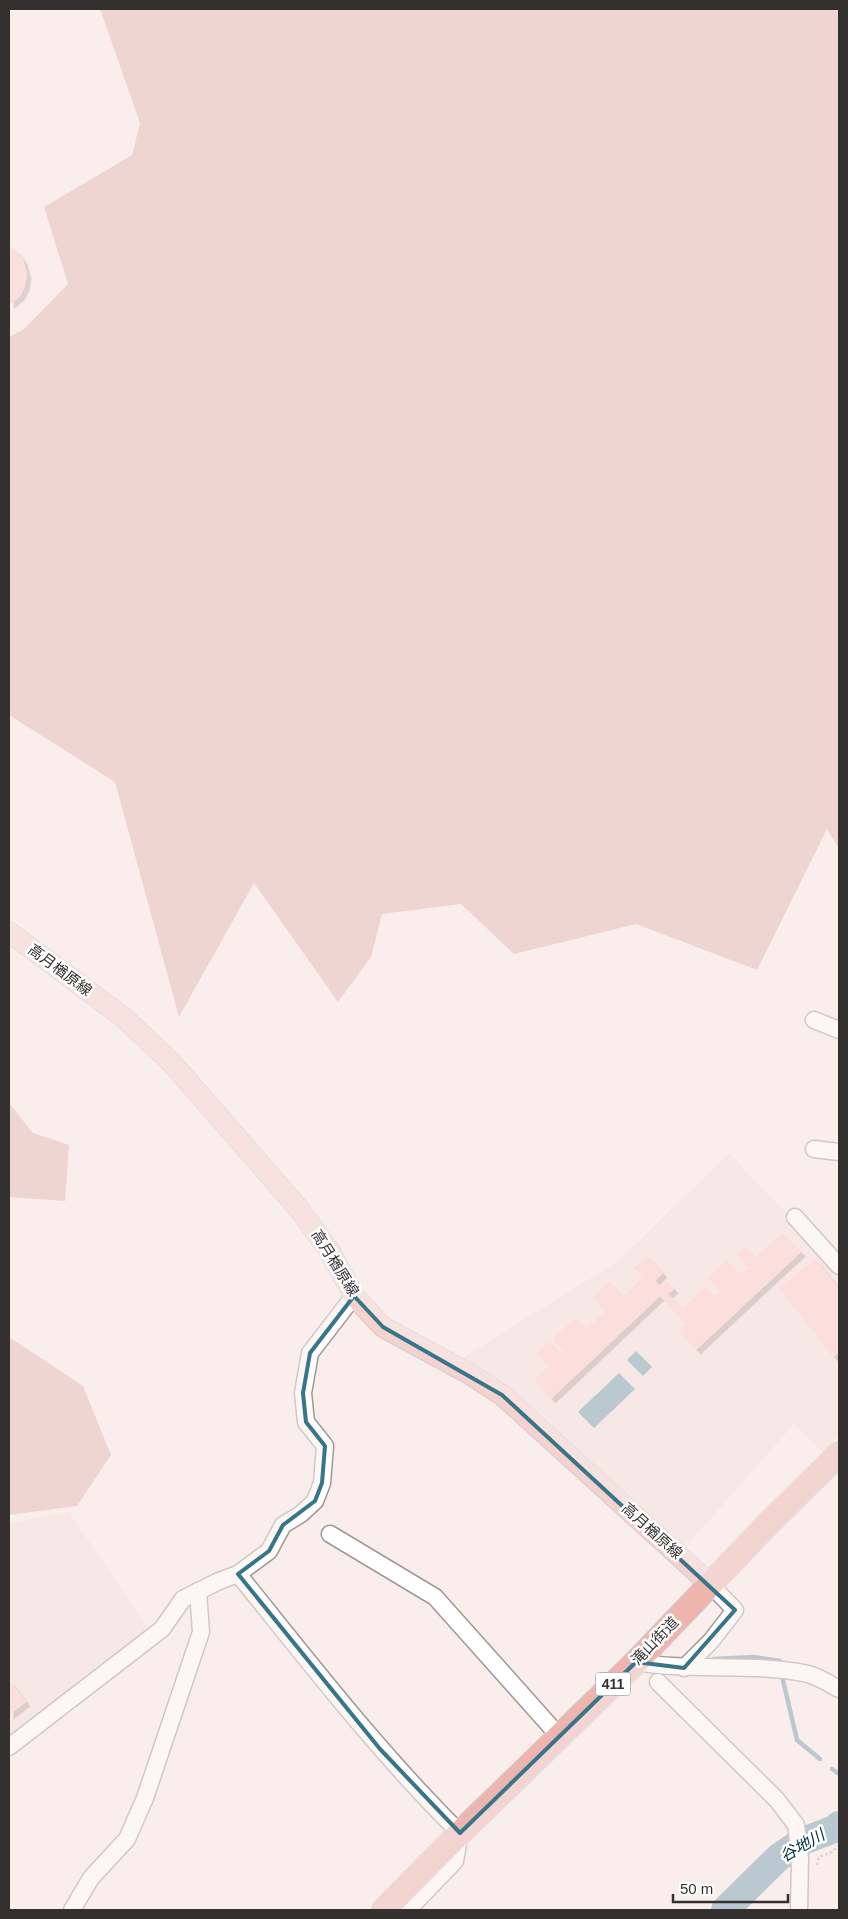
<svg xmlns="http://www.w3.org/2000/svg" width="848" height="1919" viewBox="0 0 848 1919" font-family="Arial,'Noto Sans JP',sans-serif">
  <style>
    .built { fill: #f4e0de }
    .green { fill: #dfb6b2 }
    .water { fill: #6d9bac }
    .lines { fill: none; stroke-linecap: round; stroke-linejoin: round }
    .stream { stroke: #6d9bac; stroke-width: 4.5 }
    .river { stroke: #6d9bac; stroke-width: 28 }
    .building { fill: #fecdc8; filter: url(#shadow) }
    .minor-casing { stroke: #a19795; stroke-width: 19 }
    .major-casing { stroke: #cecdcd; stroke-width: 22 }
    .highway-casing { stroke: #cecdcd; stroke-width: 26 }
    .path { stroke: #bbb2b1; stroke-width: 2.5; stroke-dasharray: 2.5 2.5; stroke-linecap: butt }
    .minor { stroke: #fff; stroke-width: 16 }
    .major { stroke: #f5d2ce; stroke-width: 20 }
    .highway { stroke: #eeb4ae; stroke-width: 24 }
    .marked { fill: none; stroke: #37758a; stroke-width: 4; stroke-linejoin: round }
    .labels { text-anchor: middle; stroke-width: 5; stroke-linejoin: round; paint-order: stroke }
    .shield { fill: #fff; stroke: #716e6d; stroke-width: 1 }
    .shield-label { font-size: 14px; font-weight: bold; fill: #34302f }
    .street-label { font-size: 15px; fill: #34302f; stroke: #fff }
    .water-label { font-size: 16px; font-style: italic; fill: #012e3b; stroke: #fff }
  </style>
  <defs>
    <filter id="shadow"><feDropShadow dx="4.5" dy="4.5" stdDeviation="0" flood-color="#0004"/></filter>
  </defs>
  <rect width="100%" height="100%" fill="#faeeed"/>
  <g class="built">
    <path d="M729,1153L783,1210L795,1217L839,1266V1431L828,1457L794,1424L682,1551L460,1359L617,1262Z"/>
    <path d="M69,1512L153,1635L9,1747V1523Z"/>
  </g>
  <g class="green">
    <path d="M100,9H839V849L827,829L757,970L636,924L514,954L461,904L382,914L371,957L338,1002L254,883L179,1017L115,782L9,715V337L23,330L68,284L44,207L132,155L140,123Z"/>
    <path d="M9,1103L33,1133L69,1145L65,1201L9,1197Z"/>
    <path d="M9,1337L83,1386L111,1455L77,1506L9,1515Z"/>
  </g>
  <g class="water">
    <path d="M636,1351L652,1367L643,1376L627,1360Z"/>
    <path d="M619,1373L635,1389L594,1428L578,1412Z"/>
  </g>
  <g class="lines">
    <g class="stream">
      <path d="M714,1659L754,1657L780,1661"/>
      <path d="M782,1676L797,1740L820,1759"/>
      <path d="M832,1769L839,1774"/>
    </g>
    <path class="river" d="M725,1910L779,1857L803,1841L837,1828L839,1825"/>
  </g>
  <g class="building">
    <path d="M9,246L16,250L23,260L27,274L25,286L20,296L9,305Z"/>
    <path d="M782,1233L801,1252L696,1350L678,1331L686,1324L660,1296L551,1399L534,1380L549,1366L537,1353L549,1341L561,1354L564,1351L553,1339L575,1318L586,1329L605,1311L593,1298L609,1282L622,1297L643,1277L634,1268L647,1256L663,1273L655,1281L662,1288L668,1282L674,1289L668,1294L682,1309L705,1287L714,1297L721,1290L708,1277L726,1260L740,1275L748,1268L737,1255L745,1247L755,1258Z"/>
    <path d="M816,1259L839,1289V1352L833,1357L779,1288Z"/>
    <path d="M9,1680L26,1702L9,1715Z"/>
  </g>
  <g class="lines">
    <g class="minor-casing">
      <g id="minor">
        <path d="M814,1020L839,1030"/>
        <path d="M814,1149L839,1152"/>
        <path d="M795,1217L839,1266"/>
        <path d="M330,1534L435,1597L559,1736"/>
        <path d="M238,1574C310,1663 379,1753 460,1833L455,1861L408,1910"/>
        <path d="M636,1662C693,1672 751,1662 808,1674C819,1677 830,1684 839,1689"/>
        <path d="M684,1668L711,1641L735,1610L710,1584"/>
        <path d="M658,1682L777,1800L796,1825L800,1858L799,1910"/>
        <path d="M9,1747L162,1629L183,1599L219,1581L238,1574L269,1551L283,1525L301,1514L315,1501L322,1483L325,1446L306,1422L303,1393L310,1353L354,1296"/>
        <path d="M72,1910L91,1878L127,1839L145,1798L201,1632L198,1591"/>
      </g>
    </g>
    <g class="major-casing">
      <path id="major" d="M9,932L123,1017L171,1062L299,1209L329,1250L354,1296L383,1327L468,1373L502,1395L710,1584"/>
    </g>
    <g class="highway-casing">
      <path id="highway" d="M384,1910L460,1833L636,1662L767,1525L839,1454"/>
    </g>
    <path class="path" d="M817,1865L819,1857L832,1852L839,1846"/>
    <use href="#minor" class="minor"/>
    <use href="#major" class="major"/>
    <use href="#highway" class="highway"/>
  </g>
  <path d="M0 0H848V1919H0ZM354,1296L383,1327L502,1395L735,1610L684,1668L636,1662L460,1833L380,1749L238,1574L269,1551L283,1525L315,1501L322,1483L325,1446L306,1422L303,1393L310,1353Z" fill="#faeeed" fill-opacity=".55" fill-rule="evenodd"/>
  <path class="marked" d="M354,1296L383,1327L502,1395L735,1610L684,1668L636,1662L460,1833L380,1749L238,1574L269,1551L283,1525L315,1501L322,1483L325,1446L306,1422L303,1393L310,1353Z"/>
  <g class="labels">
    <rect class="shield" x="595.5" y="1672.5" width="35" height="23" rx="4"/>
    <g class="shield-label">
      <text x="613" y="1689">411</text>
    </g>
    <g class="street-label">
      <text transform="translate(60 970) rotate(37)" y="5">高月楢原線</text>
      <text transform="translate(335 1263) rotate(58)" y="5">高月楢原線</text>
      <text transform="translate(652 1531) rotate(42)" y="5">高月楢原線</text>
      <text transform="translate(655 1641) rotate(-46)" y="5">滝山街道</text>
    </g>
    <g class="water-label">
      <text transform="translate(802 1845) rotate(-30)" y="6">谷地川</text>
    </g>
  </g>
  <rect width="848" height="1919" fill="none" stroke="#34302f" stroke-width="20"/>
  <path d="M673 1894v8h115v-8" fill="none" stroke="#34302f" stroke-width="2.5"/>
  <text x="680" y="1894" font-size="15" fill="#34302f" stroke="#ffffff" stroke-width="4" paint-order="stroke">50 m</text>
</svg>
